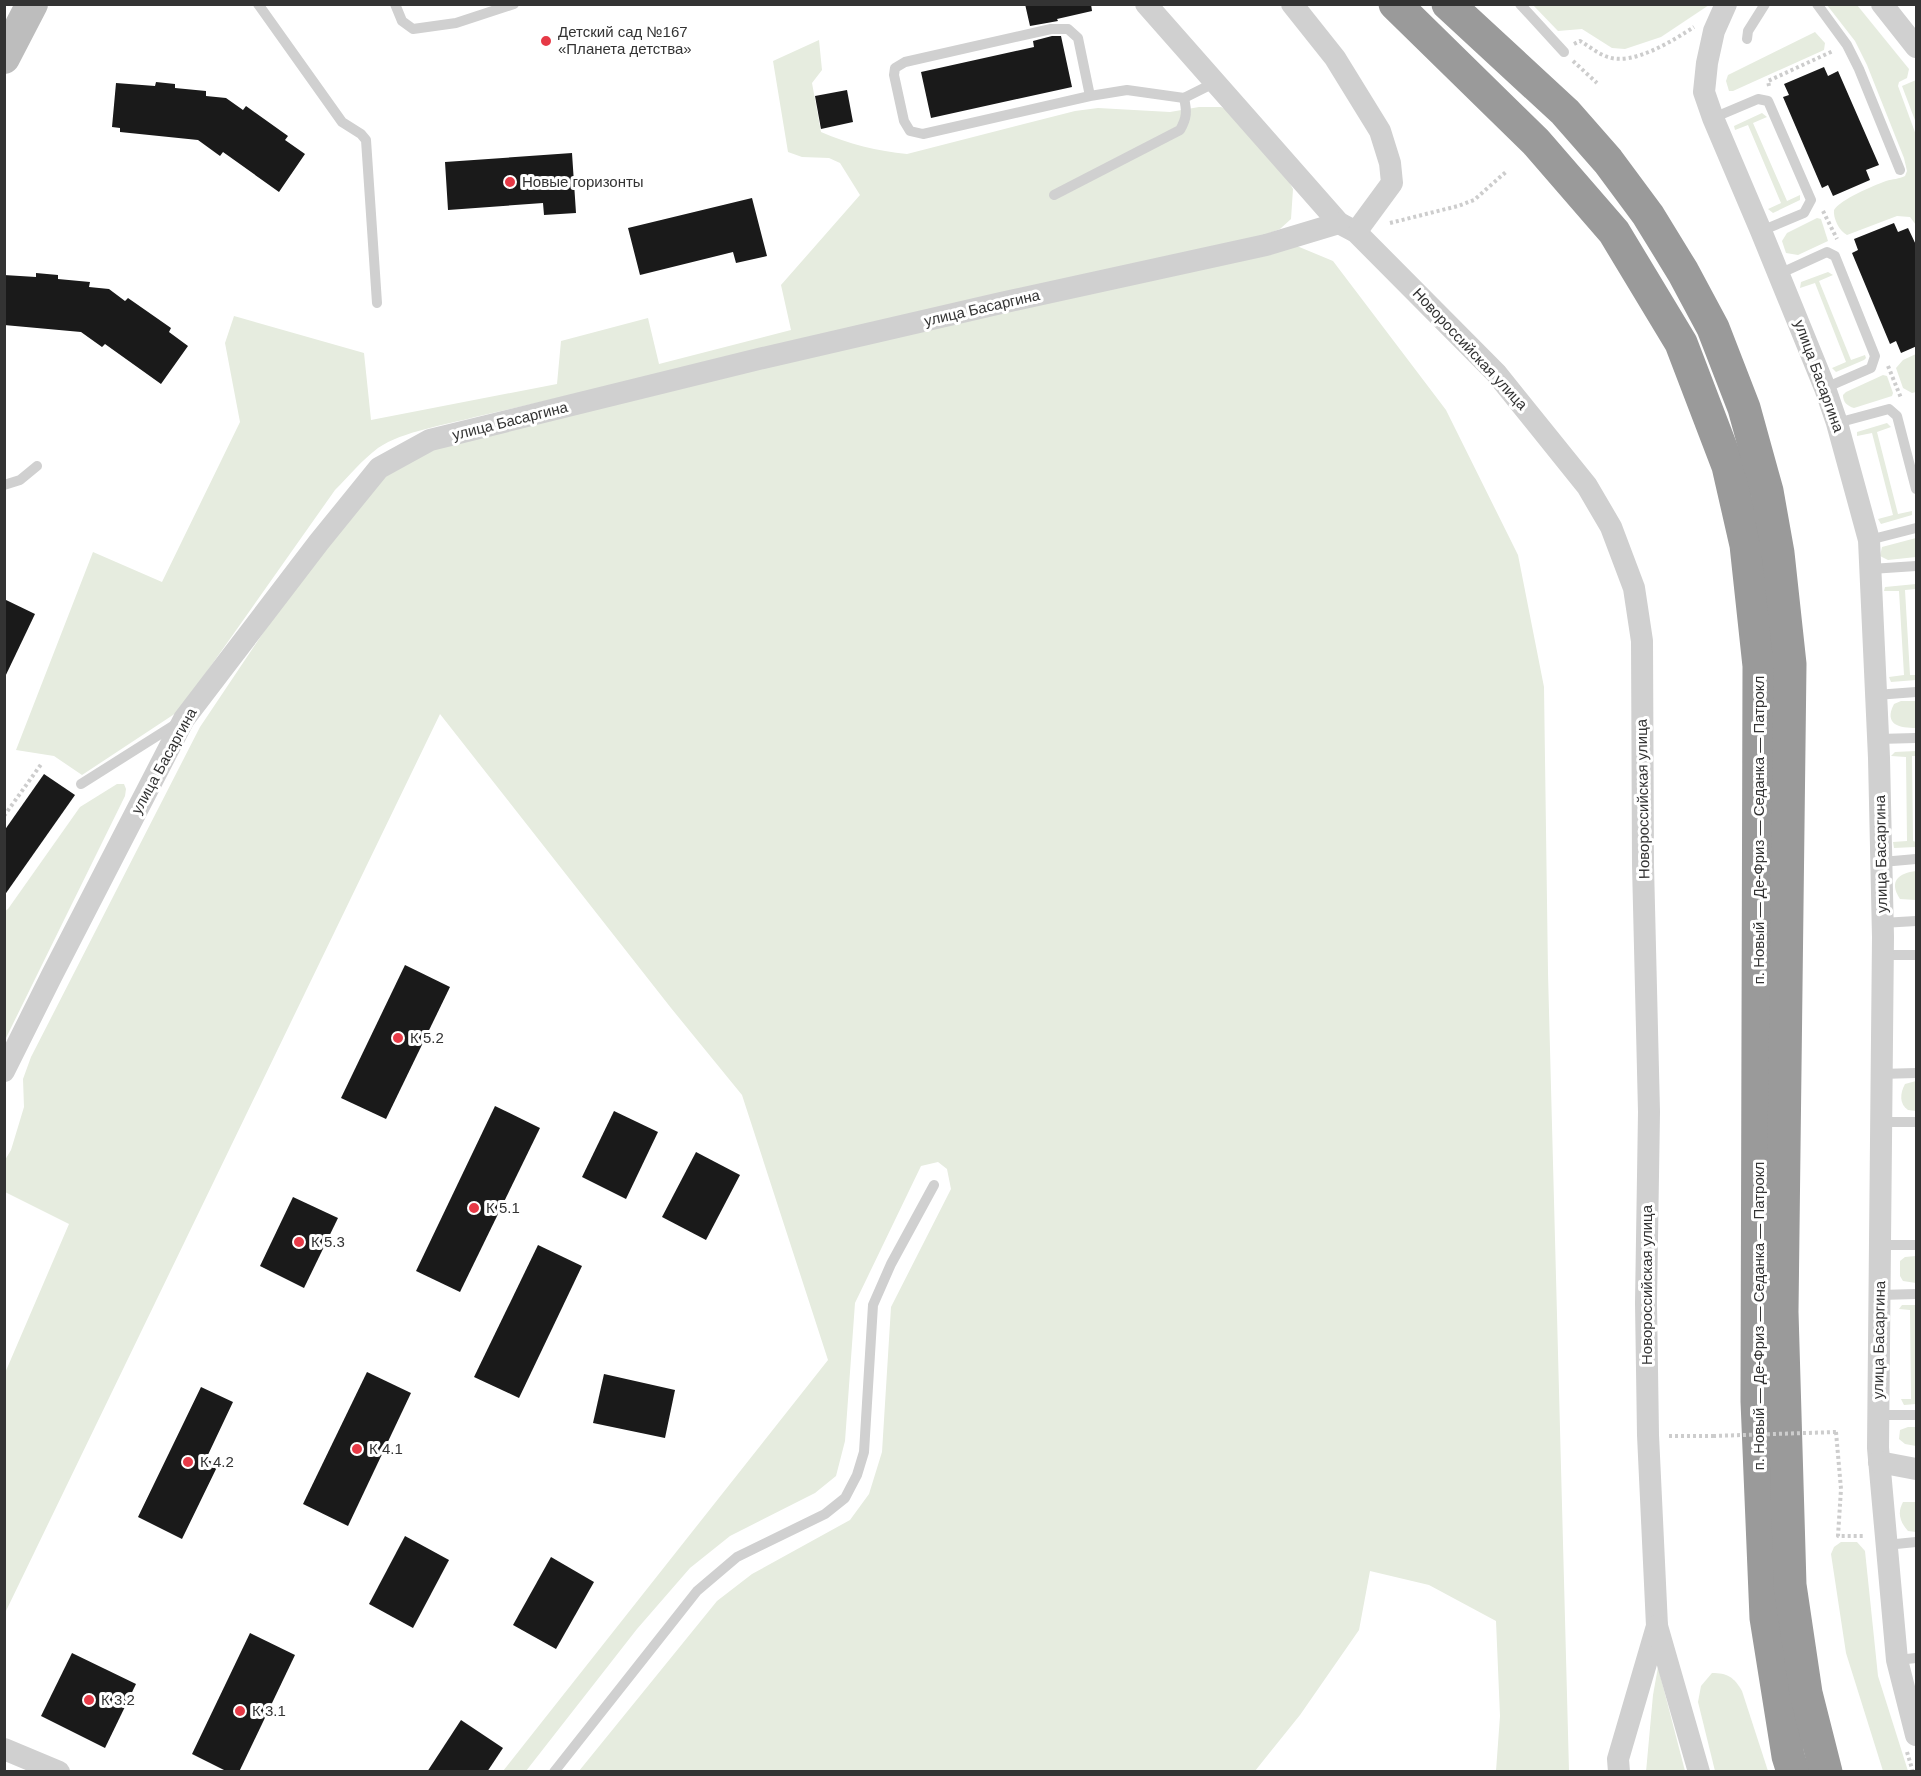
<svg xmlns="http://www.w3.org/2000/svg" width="1921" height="1776" viewBox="0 0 1921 1776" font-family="Helvetica,sans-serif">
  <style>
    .green { fill: #e6ecdf }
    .building { fill: #1a1a1a }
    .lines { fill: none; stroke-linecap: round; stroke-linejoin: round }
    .path { stroke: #cdcdcd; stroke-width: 4; stroke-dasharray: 3 3; stroke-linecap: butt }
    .lane { stroke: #d0d0d0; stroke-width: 10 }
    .street { stroke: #d0d0d0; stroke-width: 22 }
    .secondary { stroke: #bdbdbd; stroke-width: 32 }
    .highway { stroke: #9a9a9a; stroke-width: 33 }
    .path-bridge { stroke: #cdcdcd; stroke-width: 4; stroke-dasharray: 3 3; stroke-linecap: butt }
    .poi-dot { fill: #e63946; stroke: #fff; stroke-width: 2 }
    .labels { text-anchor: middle; stroke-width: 6; stroke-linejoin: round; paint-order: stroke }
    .poi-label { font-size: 15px; fill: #333; stroke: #fff; text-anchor: start }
    .street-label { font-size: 15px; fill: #333; stroke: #fff }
  </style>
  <rect width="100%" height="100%" fill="#fff"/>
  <g class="green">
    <path d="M1533,5H1709L1661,37L1625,49L1612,48L1582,29L1558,31Z"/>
    <path d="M1827,5H1857L1909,69L1907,78L1899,82L1898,86L1916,135V225L1910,217L1897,216L1847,235C1839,231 1833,218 1834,210C1841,199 1873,186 1886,181C1893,179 1899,179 1905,176L1907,171L1904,158L1867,65L1855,41Z"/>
    <path d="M1815,32L1825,43L1824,50L1733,91H1729L1726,81L1728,75Z"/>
    <path d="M819,40L822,70L812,83L821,132C848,144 878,151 907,154L1075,111L1098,108L1170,112L1199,107H1221L1231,112L1281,167L1293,189L1291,219L1280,229L1264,235L475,417C446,425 403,431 378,448C362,460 349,476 335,490L179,711L82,775L54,756L16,750L93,552L162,582L240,422L225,343L234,316L364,353L371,420L557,384L561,341L648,318L659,364L791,330L781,285L860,195L840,163L829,158L802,157L788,152L773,61Z"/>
    <path d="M1916,80V123L1902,86Z"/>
    <path d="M1762,113L1767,117L1753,123L1787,201L1800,195V200L1773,213L1768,209L1781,203L1748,125L1735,130L1734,126Z"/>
    <path d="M1817,218L1821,219L1828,241L1798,255L1786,253L1782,241L1787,233Z"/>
    <path d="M1280,239L1333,261L1446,410L1518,555L1544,687L1548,973L1569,1771H1496L1500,1716L1496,1621L1429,1585L1370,1571L1359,1630L1300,1715L1255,1771H579L717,1601L752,1574L850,1520L869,1494L882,1452L891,1307L951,1189L947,1169L938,1162L921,1166L855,1303L845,1441L836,1476L815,1493L730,1536L690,1568L637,1629L526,1771H503L828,1360L742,1095L671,1008L440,714L5,1613V1373L69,1224L5,1192V1160L11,1150L24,1107L23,1079L31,1057L200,727L335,526L385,474L425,448Z"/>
    <path d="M1828,272L1833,275L1819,281L1851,360L1865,355L1866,358L1864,360L1836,372L1832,368L1846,362L1815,283L1800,288L1801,282Z"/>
    <path d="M1916,354V392L1912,393L1903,388L1896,368L1903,360Z"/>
    <path d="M1883,375L1887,376L1893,393L1892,396L1854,408C1847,406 1843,402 1843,395L1846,392Z"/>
    <path d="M1887,423L1891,427L1877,432L1898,514L1912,511V515L1881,524L1878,519L1893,515L1872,433L1857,436V432Z"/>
    <path d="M1916,538V557L1888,560L1880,556L1882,547Z"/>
    <path d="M1916,584V589L1905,590L1910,675H1916V680L1891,682L1889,677L1904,675L1899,591H1884L1885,587Z"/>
    <path d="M1901,701H1916V728C1900,728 1883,725 1894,704Z"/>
    <path d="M1916,751V756H1912L1913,841L1916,842V847L1894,848L1893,842L1907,841L1906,757L1891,756L1895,752Z"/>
    <path d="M117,784H124L126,789L125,796L5,1040V911L8,909L80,807Z"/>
    <path d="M1916,871V900L1900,899C1888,881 1899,873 1916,871Z"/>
    <path d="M1916,1081V1111L1908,1110C1899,1104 1900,1093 1905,1084Z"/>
    <path d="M1916,1256V1283L1903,1281L1900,1276V1261L1905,1257Z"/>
    <path d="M1902,1305H1916V1404L1904,1405L1901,1399H1911L1910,1310L1899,1309Z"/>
    <path d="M1908,1427H1916V1446L1905,1444L1899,1439L1900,1430Z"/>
    <path d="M1903,1502H1916V1532L1908,1531C1900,1522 1897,1513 1903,1502Z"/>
    <path d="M1841,1542H1857L1865,1551L1878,1676L1908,1771H1883L1846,1653L1831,1554L1834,1547Z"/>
    <path d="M1658,1667L1685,1771L1646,1772L1653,1695Z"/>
    <path d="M1712,1673C1727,1673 1734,1677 1742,1691L1768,1771H1715L1698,1702L1701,1686Z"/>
  </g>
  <g class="building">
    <path d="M1025,4H1091L1092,11L1057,19L1058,21L1030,26Z"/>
    <path d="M1052,36H1061L1072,87L931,118L921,72L1034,47L1033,41Z"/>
    <path d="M1824,67L1828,76L1838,71L1879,165L1866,170L1870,180L1833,196L1828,185L1822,188L1783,97L1789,95L1784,84Z"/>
    <path d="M156,82L175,84V88L206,91V96L226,98L243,110L246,106L288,136L285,140L305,154L279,192L223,152L220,156L198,140L120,132V128L112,127L116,83L155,86Z"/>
    <path d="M847,90L853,122L821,129L815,96Z"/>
    <path d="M572,153L576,213L544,215L543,203L448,210L445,162Z"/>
    <path d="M752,198L767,256L736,263L733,252L640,275L628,228Z"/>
    <path d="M1894,223L1898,232L1908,228L1917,247V346L1901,353L1896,341L1890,344L1852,253L1858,250L1854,239Z"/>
    <path d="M36,273L58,275V279L90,282L89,287L109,289L125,301L128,298L171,328L169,332L188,346L161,384L105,344L102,347L81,332L4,325V275L36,277Z"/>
    <path d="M4,599L35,614L4,679Z"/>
    <path d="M44,774L75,795L4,896V831Z"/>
    <path d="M405,965L450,987L386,1119L341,1098Z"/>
    <path d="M495,1106L540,1128L460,1292L416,1271Z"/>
    <path d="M614,1111L658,1132L626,1199L582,1177Z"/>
    <path d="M696,1152L740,1175L706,1240L662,1217Z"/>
    <path d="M293,1197L338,1218L304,1288L260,1266Z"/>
    <path d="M538,1245L582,1266L519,1398L474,1377Z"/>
    <path d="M367,1372L411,1393L348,1526L303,1504Z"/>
    <path d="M604,1374L675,1390L665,1438L593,1423Z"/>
    <path d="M201,1387L233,1402L206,1459L218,1465L182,1539L138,1517Z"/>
    <path d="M405,1536L449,1560L413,1628L369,1604Z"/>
    <path d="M551,1557L594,1582L556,1649L513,1625Z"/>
    <path d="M250,1633L295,1655L239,1772H228L192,1754Z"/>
    <path d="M72,1653L136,1684L105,1748L41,1716Z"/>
    <path d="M461,1720L503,1748L487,1772H427Z"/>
  </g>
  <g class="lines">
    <g class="path">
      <path d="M1574,44L1580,41C1589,46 1598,54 1608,57C1633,66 1674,40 1694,27"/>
      <path d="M1573,61L1597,83"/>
      <path d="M1769,86L1768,81L1833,51"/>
      <path d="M1823,211L1837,239"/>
      <path d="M1390,223L1458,206L1474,200L1507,171"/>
      <path d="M1888,366L1901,398"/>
      <path d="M4,816L42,763"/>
      <path d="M1836,1432L1841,1489L1838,1536H1865"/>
      <path d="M1669,1436H1713"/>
      <path d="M1907,1752L1913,1772"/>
    </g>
    <g class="lane">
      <path d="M258,4L342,122L361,134L366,140L377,303"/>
      <path d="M395,4L402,21L413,29L456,23L514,4"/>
      <path d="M1520,4L1564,52"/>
      <path d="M1817,4L1847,45L1859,69L1900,170"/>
      <path d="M1747,39L1748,31L1765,4"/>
      <path d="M1090,96L1078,38L1068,29H1051L905,62L895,68L894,75L904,121L910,131L923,134L1090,96L1127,90L1184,98L1216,82"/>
      <path d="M1713,118L1758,99L1768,101L1811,200L1804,213L1761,231"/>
      <path d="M1054,195L1180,130C1187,118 1187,111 1184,98"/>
      <path d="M1779,274L1827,252L1835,256L1875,356L1871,368L1825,388"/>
      <path d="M1837,423L1889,409L1897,416L1916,489"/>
      <path d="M4,485L20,480L37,466"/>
      <path d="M1869,540L1916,528"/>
      <path d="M1871,569L1916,566"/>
      <path d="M1876,695L1916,692"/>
      <path d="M1878,739L1916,738"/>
      <path d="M81,784L176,724"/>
      <path d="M1882,862L1916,859"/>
      <path d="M1882,923L1916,921"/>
      <path d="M1882,955H1916"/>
      <path d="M1880,1074L1916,1073"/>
      <path d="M1881,1122H1916"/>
      <path d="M1881,1245H1916"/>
      <path d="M1880,1295L1916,1294"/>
      <path d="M1878,1415H1916"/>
      <path d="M1886,1545L1916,1542"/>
      <path d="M1897,1660L1916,1658"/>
      <path d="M554,1772L697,1591L737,1557L825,1514L845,1498L857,1475L864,1452L873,1305L891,1264L934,1185"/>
    </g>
    <g class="street">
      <path d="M1146,4L1339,223L1356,232L1496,373L1587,486L1611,527L1634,588L1642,641L1643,865L1649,1112L1646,1303L1648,1435L1657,1626L1618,1759L1619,1772"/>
      <path d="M1292,4L1335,58L1380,131L1390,163L1392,183L1356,232"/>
      <path d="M1726,4L1714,31L1707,63L1704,92L1713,118L1761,231L1825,388L1837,423L1869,540L1879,758L1883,937L1878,1448L1897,1660L1916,1735"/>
      <path d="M1882,4L1916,47"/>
      <path d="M4,1071L52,975L184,719L319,542L379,468L430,440L763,358L1001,303L1266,245L1339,223"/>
      <path d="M1879,1462L1916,1469"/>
      <path d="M1657,1626L1699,1772"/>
      <path d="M4,1749L59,1772"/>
    </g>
    <path class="secondary" d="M4,58L32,4"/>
    <g class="highway">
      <path d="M1395,4L1536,142L1614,232L1681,343L1728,466L1746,545L1759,666L1757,1401L1766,1618L1788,1756L1793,1772"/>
      <path d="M1448,4L1565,112L1608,161L1648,215L1683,272L1713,328L1744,408L1767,491L1778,553L1790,664L1782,1312L1790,1585L1806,1693L1826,1772"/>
    </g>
    <path class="path-bridge" d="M1713,1436L1836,1432"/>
  </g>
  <g class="poi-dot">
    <circle cx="546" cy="41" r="6"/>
    <circle cx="510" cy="182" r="6"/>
    <circle cx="398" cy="1038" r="6"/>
    <circle cx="474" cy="1208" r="6"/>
    <circle cx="299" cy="1242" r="6"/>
    <circle cx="357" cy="1449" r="6"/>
    <circle cx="188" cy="1462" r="6"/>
    <circle cx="89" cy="1700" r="6"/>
    <circle cx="240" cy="1711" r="6"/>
  </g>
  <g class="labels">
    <g class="poi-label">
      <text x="558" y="37">Детский сад №167<tspan x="558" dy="17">«Планета детства»</tspan></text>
      <text x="522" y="187">Новые горизонты</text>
      <text x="410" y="1043">К 5.2</text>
      <text x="486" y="1213">К 5.1</text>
      <text x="311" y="1247">К 5.3</text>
      <text x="369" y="1454">К 4.1</text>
      <text x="200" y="1467">К 4.2</text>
      <text x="101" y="1705">К 3.2</text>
      <text x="252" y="1716">К 3.1</text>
    </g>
    <g class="street-label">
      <text transform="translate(982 308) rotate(-13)" y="5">улица Басаргина</text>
      <text transform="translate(1470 349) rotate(47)" y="5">Новороссийская улица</text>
      <text transform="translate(1819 376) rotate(70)" y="5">улица Басаргина</text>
      <text transform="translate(510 421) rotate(-14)" y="5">улица Басаргина</text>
      <text transform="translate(164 761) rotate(-61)" y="5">улица Басаргина</text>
      <text transform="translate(1643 799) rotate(-91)" y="5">Новороссийская улица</text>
      <text transform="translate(1759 830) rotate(-90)" y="5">п. Новый — Де-Фриз — Седанка — Патрокл</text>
      <text transform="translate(1881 854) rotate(-91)" y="5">улица Басаргина</text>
      <text transform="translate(1647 1285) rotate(-90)" y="5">Новороссийская улица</text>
      <text transform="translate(1759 1316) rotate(-90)" y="5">п. Новый — Де-Фриз — Седанка — Патрокл</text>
      <text transform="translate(1879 1340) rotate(-89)" y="5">улица Басаргина</text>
    </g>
  </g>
  <rect width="1921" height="1776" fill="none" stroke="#333333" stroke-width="12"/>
</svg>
